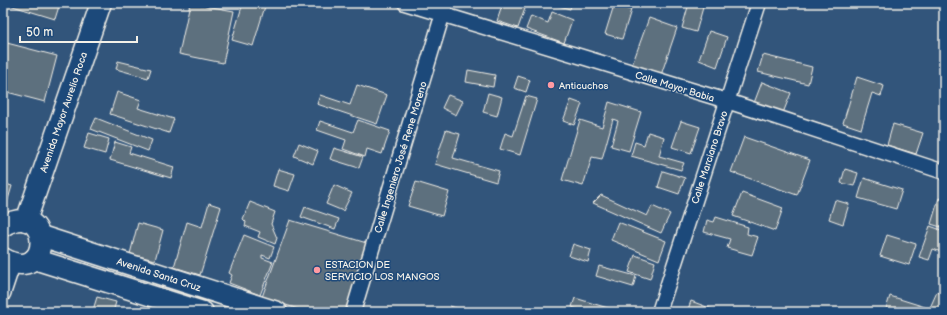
<svg xmlns="http://www.w3.org/2000/svg" width="947" height="315" viewBox="0 0 947 315" font-family="'Balsamiq Sans',sans-serif">
  <style>
    .building { fill: #5d6f7e; stroke: #f4f1e8 }
    .lines { fill: none; stroke-linecap: round; stroke-linejoin: round }
    .minor-casing { stroke: #f4f1e8; stroke-width: 17 }
    .secondary-casing { stroke: #f4f1e8; stroke-width: 23 }
    .minor { stroke: #1f4a7a; stroke-width: 14 }
    .secondary { stroke: #1f4a7a; stroke-width: 20 }
    .poi-dot { fill: #ff9aa2; stroke: #1f4a7a; stroke-width: 1.5 }
    .labels { text-anchor: middle; stroke-width: 3; stroke-linejoin: round; paint-order: stroke }
    .poi-label { font-size: 10px; fill: #f4f1e8; stroke: #1f4a7a; text-anchor: start }
    .street-label { font-size: 10px; fill: #f4f1e8; stroke: #1f4a7a }
  </style>
  <rect width="100%" height="100%" fill="#32557b"/>
  <filter id="ink" filterUnits="userSpaceOnUse"><feTurbulence type="fractalNoise" baseFrequency=".025" numOctaves="2"/><feDisplacementMap in="SourceGraphic" scale="8" xChannelSelector="R" yChannelSelector="G"/><feConvolveMatrix kernelMatrix="1 2 1 2 8 2 1 2 1" color-interpolation-filters="sRGB"/></filter>
  <g filter="url(#ink)">
    <g class="building">
      <path d="M3,3H60L55,19Z"/>
      <path d="M190,3L234,11L223,63L179,54Z"/>
      <path d="M243,3H266L253,46L232,40Z"/>
      <path d="M503,3H527L518,28L497,21Z"/>
      <path d="M555,3H572L570,9L555,5Z"/>
      <path d="M689,3L704,4L696,32L682,28Z"/>
      <path d="M614,5L631,10L622,39L605,34Z"/>
      <path d="M552,12L572,20L564,43L526,29L531,16L548,23Z"/>
      <path d="M649,18L677,28L661,75L632,65Z"/>
      <path d="M709,31L727,37L717,67L699,60Z"/>
      <path d="M3,42L57,56L45,102L3,91Z"/>
      <path d="M763,55L812,67L808,84L758,72Z"/>
      <path d="M118,61L151,69L148,78L116,69Z"/>
      <path d="M468,70L495,75L493,87L466,82Z"/>
      <path d="M518,76L530,80L526,92L514,88Z"/>
      <path d="M857,77L884,86L881,96L872,93L861,129L843,123Z"/>
      <path d="M762,82L791,93L783,113L754,103Z"/>
      <path d="M357,85L387,95L377,124L317,104L320,95L350,105Z"/>
      <path d="M117,92L141,100L138,108L174,119L169,133L110,114Z"/>
      <path d="M488,93L502,97L497,116L483,112Z"/>
      <path d="M448,95L463,101L456,115L442,108Z"/>
      <path d="M526,96L537,99L520,155L500,149L505,133L513,136Z"/>
      <path d="M571,100L582,104L574,125L563,121Z"/>
      <path d="M609,102L641,112L629,151L611,146L618,121L613,119L602,159L592,157L583,186L562,180L580,120L602,127Z"/>
      <path d="M96,118L152,140L148,151L91,129Z"/>
      <path d="M358,120L390,131L382,154L367,149L365,157L343,149L346,140L317,130L320,121L353,132Z"/>
      <path d="M681,121L700,127L691,153L672,147Z"/>
      <path d="M893,124L923,133L916,154L887,145Z"/>
      <path d="M446,130L460,134L453,158L499,171L496,182L435,164Z"/>
      <path d="M648,132L664,137L659,156L684,163L681,170L631,156L635,142L644,145Z"/>
      <path d="M89,133L109,139L105,154L84,148Z"/>
      <path d="M744,137L810,160L797,195L731,172Z"/>
      <path d="M115,142L131,147L129,153L174,167L171,178L110,160Z"/>
      <path d="M299,143L318,151L313,164L294,156Z"/>
      <path d="M334,148L363,157L359,168L330,159Z"/>
      <path d="M278,169L295,174L289,191L273,186Z"/>
      <path d="M845,169L858,173L854,186L841,183Z"/>
      <path d="M663,171L685,178L679,194L658,187Z"/>
      <path d="M864,178L902,190L896,209L858,198Z"/>
      <path d="M416,182L449,192L442,216L408,206Z"/>
      <path d="M3,183L12,186L4,213L3,212Z"/>
      <path d="M334,185L352,193L343,211L326,204Z"/>
      <path d="M742,193L783,208L775,231L733,216Z"/>
      <path d="M601,195L647,216L652,206L670,214L661,233L593,203Z"/>
      <path d="M939,198L944,200V228L931,224Z"/>
      <path d="M835,200L849,204L843,224L829,219Z"/>
      <path d="M250,202L275,212L271,224L277,238L275,244L258,237L260,232L245,226L246,222L243,219Z"/>
      <path d="M209,203L221,207L200,275L174,267L187,222L202,227Z"/>
      <path d="M305,207L339,219L335,229L301,217Z"/>
      <path d="M716,217L748,227L747,234L758,237L752,255L727,248L730,239L704,232L707,220L714,222Z"/>
      <path d="M290,220L370,244L350,312H307L262,297Z"/>
      <path d="M618,222L666,241L659,260L611,240Z"/>
      <path d="M138,223L163,230L155,260L130,254Z"/>
      <path d="M930,226L944,231V243L941,252L933,249L929,260L919,257Z"/>
      <path d="M244,235L274,247L270,258L262,255V258L273,262L260,295L229,283L232,275L229,273Z"/>
      <path d="M887,235L916,244L909,265L880,256Z"/>
      <path d="M573,244L591,250L588,262L569,256Z"/>
      <path d="M635,255L655,262L650,279L629,272Z"/>
      <path d="M599,266L636,276L633,287L596,276Z"/>
      <path d="M937,292L944,295V312H928Z"/>
      <path d="M890,296L925,307L924,312H885Z"/>
      <path d="M97,297L116,302L113,312H99L93,310Z"/>
      <path d="M575,298L621,312H586L572,307Z"/>
      <path d="M691,301L720,312H687Z"/>
      <path d="M450,306L459,309L458,312H448Z"/>
    </g>
    <g class="lines">
      <g class="minor-casing">
        <g id="minor">
          <path d="M405,3L727,101L944,172"/>
          <path d="M3,294L13,264"/>
          <path d="M353,312L446,3"/>
          <path d="M659,312L759,3"/>
        </g>
      </g>
      <g class="secondary-casing">
        <g id="secondary">
          <path d="M26,221L101,3"/>
          <path d="M3,226C53,197 53,287 3,258"/>
          <path d="M41,236L277,312"/>
          <path d="M34,259L203,312"/>
        </g>
      </g>
      <use href="#minor" class="minor"/>
      <use href="#secondary" class="secondary"/>
    </g>
  </g>
  <g class="poi-dot">
    <circle cx="551" cy="85" r="4"/>
    <circle cx="317" cy="270" r="4"/>
  </g>
  <g class="labels">
    <g class="poi-label">
      <text x="559" y="89">Anticuchos</text>
      <text x="325" y="268">ESTACION DE<tspan x="325" dy="12">SERVICIO LOS MANGOS</tspan></text>
    </g>
    <g class="street-label">
      <text transform="translate(675 86) rotate(17)" y="4">Calle Mayor Babia</text>
      <text transform="translate(63 112) rotate(-71)" y="4">Avenida Mayor Aurelio Roca</text>
      <text transform="translate(400 157) rotate(-73)" y="4">Calle Ingeniero José Rene Moreno</text>
      <text transform="translate(709 157) rotate(-72)" y="4">Calle Marciano Bravo</text>
      <text transform="translate(159 274) rotate(18)" y="4">Avenida Santa Cruz</text>
    </g>
  </g>
  <rect width="947" height="315" fill="none" stroke="#1f4a7a" stroke-width="16"/>
  <rect x="8" y="8" width="931" height="299" fill="none" stroke="#f4f1e8" stroke-width="1.5" filter="url(#ink)"/>
  <path d="M20 36v6h117v-6" fill="none" stroke="#f4f1e8" stroke-width="2"/>
  <text x="26" y="36" font-size="12" fill="#f4f1e8" stroke="#1f4a7a" stroke-width="3" paint-order="stroke">50 m</text>
</svg>
